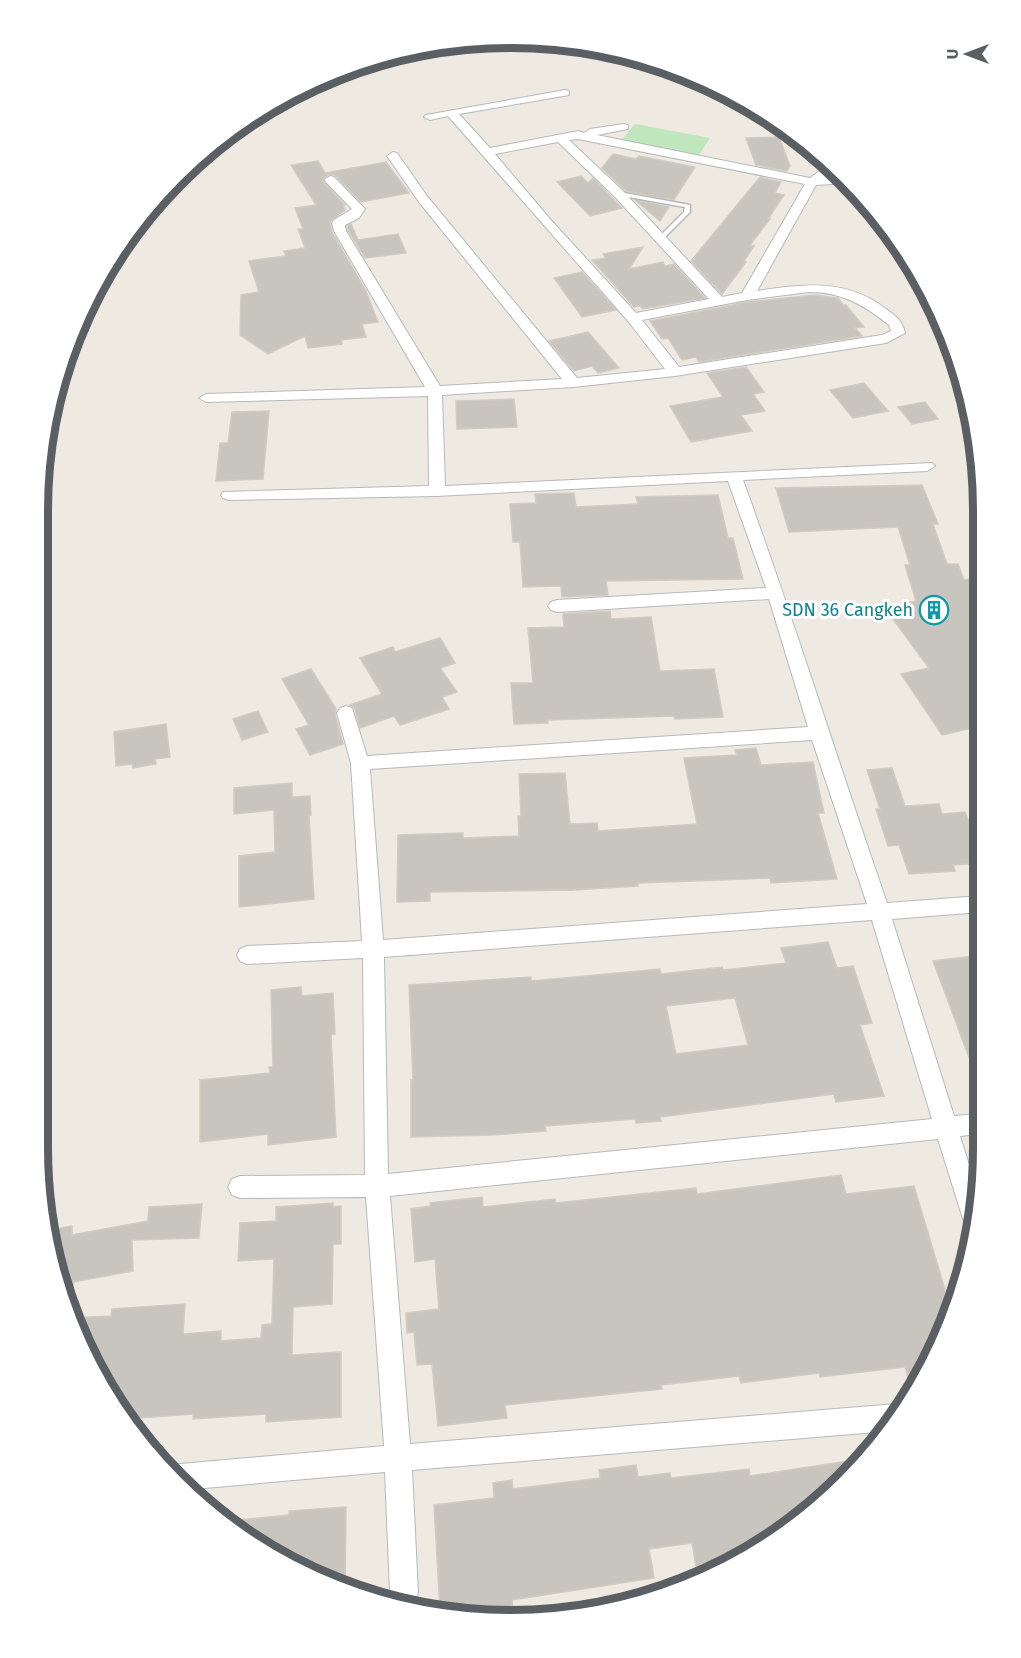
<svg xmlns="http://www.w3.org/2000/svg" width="1021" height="1658" viewBox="0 0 1021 1658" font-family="'Fira Sans',sans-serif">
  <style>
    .green { fill: #c0e6bd }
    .building { fill: #c8c5bf; stroke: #d2cbc0; stroke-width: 1.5; fill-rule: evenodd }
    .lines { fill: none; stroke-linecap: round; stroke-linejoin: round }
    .lane-casing { stroke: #b5b9bd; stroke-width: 3 }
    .street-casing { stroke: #b5b9bd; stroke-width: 2 }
    .lane { fill: #fff; fill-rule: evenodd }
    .street { fill: #fff; fill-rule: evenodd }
    .labels { text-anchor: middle; stroke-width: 6; stroke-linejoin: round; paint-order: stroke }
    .culture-label { font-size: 18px; fill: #0d838f; stroke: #fff; text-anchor: end }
    .rim { fill: none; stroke: #5a5f63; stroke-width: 8 }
  </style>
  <rect width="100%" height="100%" fill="#eeeae2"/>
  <path class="green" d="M635,124L710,138L699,155L621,141Z"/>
  <g class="building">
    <path d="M779,137L790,166L787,171L756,165L746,138Z"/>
    <path d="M613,154L636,159L639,156L695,167L674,200L626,191L602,168Z"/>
    <path d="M318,161L325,173L386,162L409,193L361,202L335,175L329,174L322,180L345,205H343L345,210L330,222L332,232L366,291L378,322L362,324L366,337L341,340L342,344L308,348L305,336L268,354L240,335L241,295L259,292L249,261L286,256L284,251L305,248L298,229H303L295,208L316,205L291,165Z"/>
    <path d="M581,176L588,183L593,178L622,208L590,216L557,182Z"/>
    <path d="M760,177L781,182L775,193L784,195L768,219H770L750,245L754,246L744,261L746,262L722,294L691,261Z"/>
    <path d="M635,200L669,207L660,221Z"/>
    <path d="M351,224L358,240L398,234L406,253L365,258L348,230L347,226Z"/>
    <path d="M643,247L629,269L663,262L665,266L674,264L705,298L643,309L640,306L634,307L592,260L606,258L603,254Z"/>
    <path d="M582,272L616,310L582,317L554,278Z"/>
    <path d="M815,295L838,298L843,305H846L864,327L855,328L862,336L699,362L696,357L682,360L668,338L662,339L650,321L747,302Z"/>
    <path d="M588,332L619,368L598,373L592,366L574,371L549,341Z"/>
    <path d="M746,367L764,392L753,394L765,411L741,415L752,431L691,442L670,406L723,397L707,373Z"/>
    <path d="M864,383L888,411L853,418L830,390Z"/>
    <path d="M514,399L517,427L457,429L456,401Z"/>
    <path d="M925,402L938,419L912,424L898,407Z"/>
    <path d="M269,411L263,479L216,481L220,443H228L232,412Z"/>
    <path d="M922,485L938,524H933L947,564H958L964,580L982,576L981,726L942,735L901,674L929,668L884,607L916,601L905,565H910L898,527L789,532L776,488Z"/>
    <path d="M574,493L576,507L638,504L636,497L718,495L728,538H733L743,579L606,581L608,595L562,597L561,586L523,587L520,542H513L510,504L536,503L535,494Z"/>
    <path d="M610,611L611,619L651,617L660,671L714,669L723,717L675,719L674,716L548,720V723L514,724L511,683H533L528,628L564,627L563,614Z"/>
    <path d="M440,638L455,663L440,668L457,692L442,697L449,709L400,725L394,716L360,728L354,707L350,705L382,694L360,658L393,647L395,652Z"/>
    <path d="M311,669L336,709L335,714L343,744L310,755L296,729L309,725L282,679Z"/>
    <path d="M258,711L268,732L242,740L233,719Z"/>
    <path d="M166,724L170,757L155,759L156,764L133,768L132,764L116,766L114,732Z"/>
    <path d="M756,748L761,765L813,762L824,813H818L837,879L771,883L770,878L721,880L638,883V886L573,890L430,892V901L397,902L398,835L463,833V838L519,836L518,816H521L519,774L565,773L570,824L597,823L598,831L697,824L684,758L737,755L735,750Z"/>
    <path d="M892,768L905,806L939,804L942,814L965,812L968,820L981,819V863L953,865L955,871L909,874L899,845L888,846L876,809H880L867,770Z"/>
    <path d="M292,783V797L310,796L311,815L309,816L314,899L239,907V856L275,852L274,810L234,814V788Z"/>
    <path d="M828,942L837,968L853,966L872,1023L860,1025L884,1096L836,1102L834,1094L660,1117L661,1121L636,1123L635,1119L545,1126L546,1131L492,1135L411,1137V1080H413L409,985L531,977V981L660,969L661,974L722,967L723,970L786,963L781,948ZM735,998L748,1045L676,1054L666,1006Z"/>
    <path d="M981,955L980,1084H979L933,961Z"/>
    <path d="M301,987L302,996L333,993L335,1034L331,1035L336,1137L268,1145V1134L200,1142V1080L270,1073L269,1067H273L271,990Z"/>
    <path d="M841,1175L846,1194L914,1186L952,1313L948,1328L912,1391L905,1367L820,1377L819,1373L741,1383L739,1376L661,1385L662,1389L505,1405L507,1418L438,1426L432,1364L417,1365L414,1332L407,1333L406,1313L439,1309L435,1259L415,1262L411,1209L431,1206L430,1203L482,1197L483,1207L555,1199L556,1203L696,1188L697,1194Z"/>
    <path d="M333,1203V1207L341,1206V1244H333L332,1304L293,1307L292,1355L341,1352V1417L266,1422V1414L193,1419V1414L126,1419L73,1318L111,1316L112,1309L185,1304L183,1334L221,1331V1341L261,1338L262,1325L272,1324L274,1259L238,1261L240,1223L276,1221V1207Z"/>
    <path d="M202,1204L199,1238L132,1240L133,1271L73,1282V1289L61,1290L51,1230L72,1226V1235L148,1221L149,1207Z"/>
    <path d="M860,1459L774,1541L698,1578L692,1543L649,1549L654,1578L512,1600L514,1620L440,1609L434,1505L494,1498L493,1483L512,1480L513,1489L600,1478L599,1470L636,1465L638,1477L670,1473L671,1478L749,1469L750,1476Z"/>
    <path d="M346,1507L345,1589L247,1541L227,1521L289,1515V1511Z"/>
  </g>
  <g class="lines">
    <g class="lane-casing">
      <path id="lane" d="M619,192L690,205V212L663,239H659V237L684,212L685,207L617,195V193Z"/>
    </g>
    <g class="street-casing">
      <path id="street" d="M565,90L569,91V95L459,114L490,148L578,131L584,133L590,129L624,124L628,125V129L597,135L810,178L829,164L836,170L826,178L842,177L849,183L816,185L757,291C803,284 846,278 886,309C896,316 902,320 905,333L886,343L675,376L573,387L442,395L445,486L932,463L935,466L927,471L743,480C794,620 838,762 887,903L981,896V912L892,919L954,1116L980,1114V1134L960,1136L980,1200L973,1234L967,1232L938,1139L390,1196L410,1444L896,1404L902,1407L889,1431L412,1470L418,1593L414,1603L393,1601L390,1593L385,1472L193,1489L170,1468L180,1464L384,1446L366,1197L240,1198L232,1195L228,1187L232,1179L240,1176L365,1175L363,958L247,964L240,961L237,955L240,949L247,946L362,941L351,763L337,713L340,708L346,706L352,708L367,756L808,727L769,599L557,612L551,610L548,606L551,602L557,600L766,588L728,481L437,496L229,500L223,498L221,495L223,492L429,486L428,396L206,402L199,398L206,394L425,387L334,231L332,223L334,220L352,209L324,180L330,176L334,177L365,209L359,218L345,225L346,231L440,386L562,379L419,202L387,156L393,152L397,153L427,196L577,378L665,369L628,321L448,116L430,120L424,117L426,115ZM578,139L805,184L742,293L722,297L623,191L569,140ZM558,142L615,197L709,299L636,313L550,219L495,154ZM809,292C842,292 864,305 889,325L891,331L882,335L679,367L642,320L747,300ZM812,740L867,904L383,940L370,769ZM872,920L932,1119L388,1174L384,957Z"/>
    </g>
    <use href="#lane" class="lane"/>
    <use href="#street" class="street"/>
  </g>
  <defs>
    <g id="building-ring" transform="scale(1.5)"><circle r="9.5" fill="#fff" stroke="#0f9aa8" stroke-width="1.5"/><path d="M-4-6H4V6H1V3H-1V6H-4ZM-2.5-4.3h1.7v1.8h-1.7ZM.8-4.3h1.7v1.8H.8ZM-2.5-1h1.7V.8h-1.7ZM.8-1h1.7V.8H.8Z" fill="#0f9aa8"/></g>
  </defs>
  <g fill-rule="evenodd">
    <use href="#building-ring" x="934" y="610"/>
  </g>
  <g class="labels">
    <g class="culture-label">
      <text x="913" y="616">SDN 36 Cangkeh</text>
    </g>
  </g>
  <path d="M0 0H1021V1658H0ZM510 48H511A462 462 0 0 1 973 510V1148A462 462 0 0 1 511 1610H510A462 462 0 0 1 48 1148V510A462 462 0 0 1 510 48Z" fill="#fff" fill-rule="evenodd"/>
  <path class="rim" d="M510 48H511A462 462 0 0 1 973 510V1148A462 462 0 0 1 511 1610H510A462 462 0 0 1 48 1148V510A462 462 0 0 1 510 48Z"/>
  <g transform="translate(967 54) rotate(270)" stroke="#ffffff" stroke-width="4.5" paint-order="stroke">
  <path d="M0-4.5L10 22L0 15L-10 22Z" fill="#5a5f63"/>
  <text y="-9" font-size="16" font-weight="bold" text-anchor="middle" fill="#5a5f63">U</text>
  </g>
</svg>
